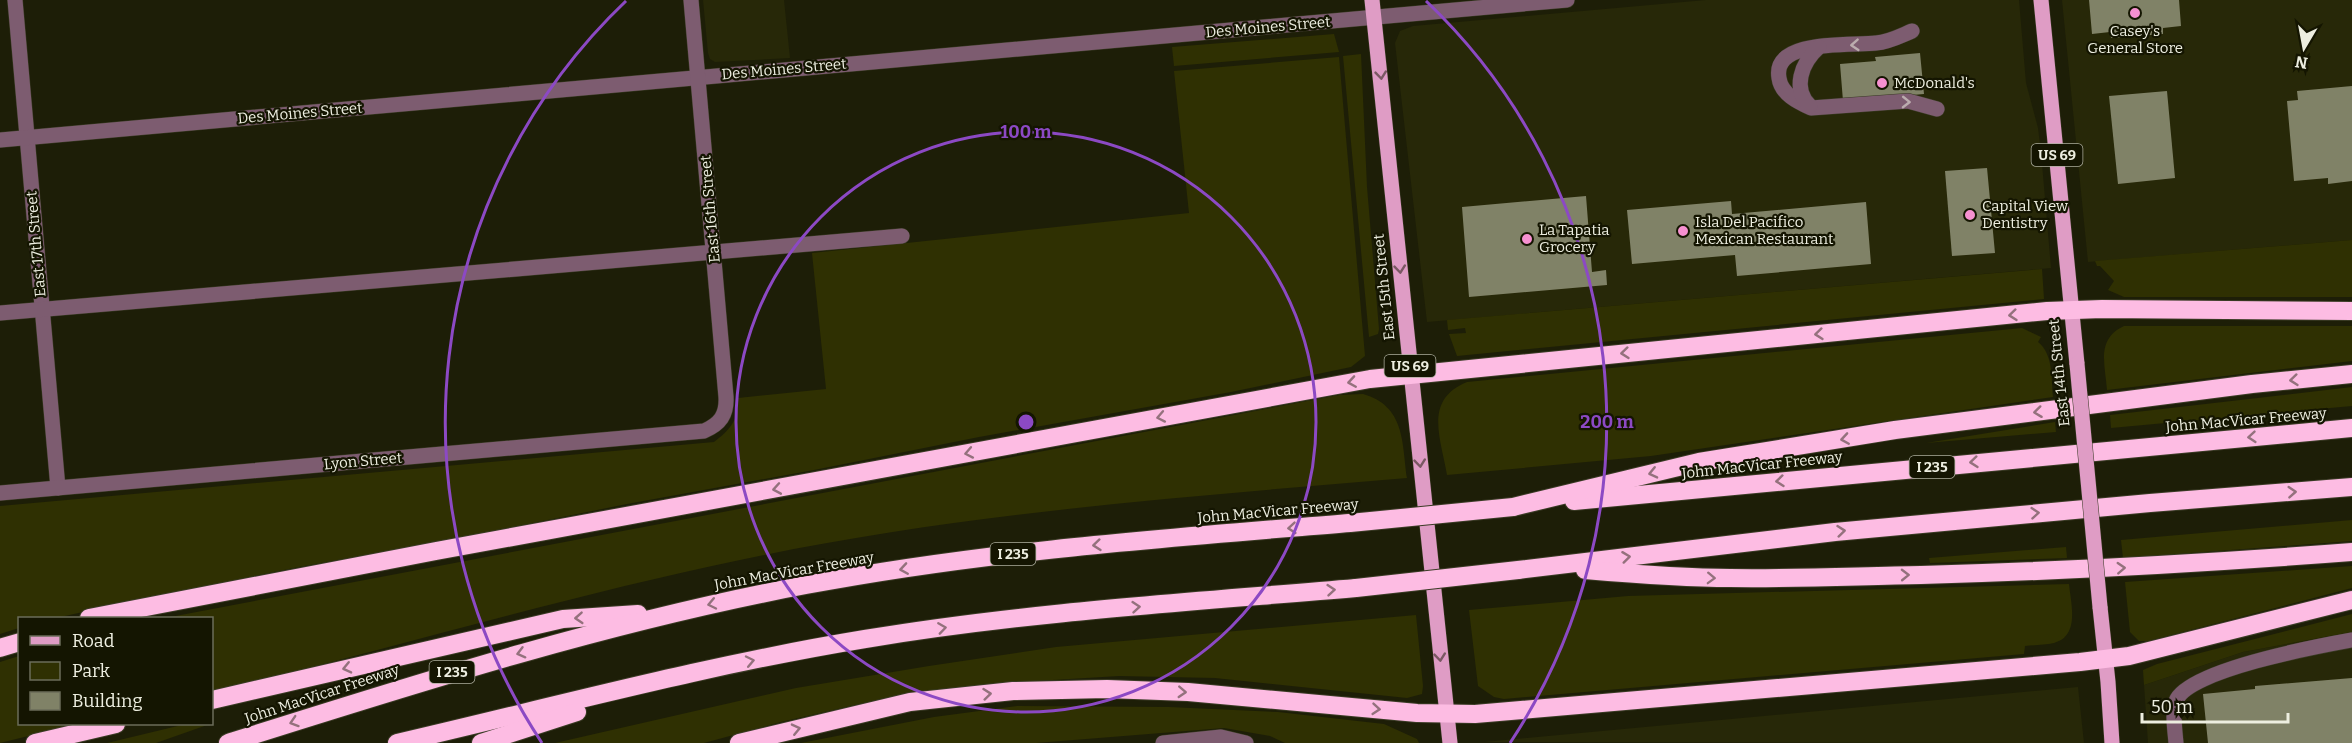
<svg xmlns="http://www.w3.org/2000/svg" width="2352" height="743" viewBox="0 0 2352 743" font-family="Bitter,serif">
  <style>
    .built { fill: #272808 }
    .green { fill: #2f3002 }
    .building { fill: #808267 }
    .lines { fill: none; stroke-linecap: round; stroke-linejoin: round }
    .minor-casing { stroke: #3a3b25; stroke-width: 16 }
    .major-casing { stroke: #3a3b25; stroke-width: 16 }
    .highway-casing { stroke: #3a3b25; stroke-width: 20 }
    .minor { stroke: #7d5c70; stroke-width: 15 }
    .major { stroke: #df9cc5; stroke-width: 15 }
    .highway { stroke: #fdbce3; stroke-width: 18 }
    .major-bridge-casing { stroke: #3a3b25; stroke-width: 16; stroke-linecap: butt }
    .highway-bridge-casing { stroke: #3a3b25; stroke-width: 20; stroke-linecap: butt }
    .major-bridge { stroke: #df9cc5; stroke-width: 15 }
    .highway-bridge { stroke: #fdbce3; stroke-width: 18 }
    .oneway { stroke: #bbacae }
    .oneway2 { stroke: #7a5863 }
    .oneway3 { stroke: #94717d }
    .ring { fill: none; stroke: #8c49c4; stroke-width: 3 }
    .poi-dot { fill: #f690d0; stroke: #141501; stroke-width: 2 }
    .labels { text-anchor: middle; stroke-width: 4.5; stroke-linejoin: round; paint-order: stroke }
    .shield { fill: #141501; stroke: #acad9d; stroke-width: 1.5 }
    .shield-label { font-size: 14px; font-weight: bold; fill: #edeee0 }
    .street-label { font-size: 15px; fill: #edeee0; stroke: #141501 }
    .poi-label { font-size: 15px; fill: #edeee0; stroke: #141501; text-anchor: start }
    .centre { fill: #8c49c4; stroke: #141501; stroke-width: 3 }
    .ring-label { font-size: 18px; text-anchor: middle; font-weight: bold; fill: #8c49c4; stroke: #141501; stroke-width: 4.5; stroke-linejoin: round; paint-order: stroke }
  </style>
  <rect width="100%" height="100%" fill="#1d1e07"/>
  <g class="built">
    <path d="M703,0H784L790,58L715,62L710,59L708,53Z"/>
    <path d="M1706,0H2019L2026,83L2038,128L2041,152L2051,268L1427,322L1395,43L1400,31L1413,26Z"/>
    <path d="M2062,0H2352V240L2088,262Z"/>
    <path d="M2352,632V743H2148L2144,685L2243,652Z"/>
    <path d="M2078,687L2084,743L1484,742Z"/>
  </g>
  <g class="green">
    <path d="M1334,34L1339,52L1174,66L1172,47Z"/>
    <path d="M1361,54L1367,187L1379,329L1378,334L1369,337L1343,56Z"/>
    <path d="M1339,57L1365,356L1351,367L1231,392L979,437L814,470L627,504L448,540L299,567L141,599L56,618H20L19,628L0,634V506L714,442C731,429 739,419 738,398L826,389L812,253L1189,213L1174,71Z"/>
    <path d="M2352,240V297H2124L2108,290L2114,281L2100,266H2097L2095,261Z"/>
    <path d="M2042,269L2044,299L1457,356L1449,334L1466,333L1465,328L1448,330L1447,320Z"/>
    <path d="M2124,326H2352V361L2107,390C2105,364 2096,339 2124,326Z"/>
    <path d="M2022,328L2041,337L2038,342C2054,355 2051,379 2053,397L1651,456L1447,475C1441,438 1423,400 1467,382Z"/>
    <path d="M2352,387V406L2111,428L2110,415Z"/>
    <path d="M1363,394C1405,406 1402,442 1407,478C1184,497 959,513 740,560C562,597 388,650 212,692V618H165L1339,395Z"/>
    <path d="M2055,422L2056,432L1926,443Z"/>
    <path d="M2352,520V541L2123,558L2121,540Z"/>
    <path d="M2066,547L2067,558L1930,563L1929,558Z"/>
    <path d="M2352,566V588L2148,641H2139L2130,632L2125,582Z"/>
    <path d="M2069,584C2071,604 2080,636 2054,643C2045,645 2034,645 2025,646L2024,654L1504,699L1494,697L1478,686L1469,610L1628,596Z"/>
    <path d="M2352,614V632L2243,652L2144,685L2143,670L2157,664Z"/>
    <path d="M1416,615L1423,686L1422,694L1407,698L1215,678L1119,676L1005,683L881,699L781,722L704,743H555L796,688L929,666L1056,647Z"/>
    <path d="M19,656L20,724H77L0,743V662Z"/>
    <path d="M1017,706L1169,707L1278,712L1384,724L1417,739L1419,743H1285L1270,736L1224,728L1036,743H801L934,717Z"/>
    <path d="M186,724H210L156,743H107Z"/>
  </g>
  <g class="building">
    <path d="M2089,0H2179L2181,26L2163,28V34L2111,38L2110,32L2092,34Z"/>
    <path d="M1920,53L1924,94L1843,101L1840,64L1876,61L1875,57Z"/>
    <path d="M2352,86V181L2328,184V178L2294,181L2287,101L2298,100L2297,91Z"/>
    <path d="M2167,91L2175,178L2118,184L2109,96Z"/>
    <path d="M1987,168L1995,253L1952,256L1945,171Z"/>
    <path d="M1586,196L1592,272L1606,270L1607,285L1469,297L1462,207Z"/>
    <path d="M1731,201L1732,214L1866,202L1871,264L1737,276L1735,255L1632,264L1627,210Z"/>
    <path d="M2352,678V743H2208L2203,694L2255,689V686Z"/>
  </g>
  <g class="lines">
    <g class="minor-casing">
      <g id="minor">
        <path d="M15,0L58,488"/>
        <path d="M1912,31C1900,36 1889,42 1876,43C1853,46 1772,38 1779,78C1781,94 1798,102 1811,108L1908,101L1937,109"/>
        <path d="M1810,106C1792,89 1801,63 1819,47"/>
        <path d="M0,140L1567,0"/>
        <path d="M0,313L902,236"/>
        <path d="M0,493L704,431C720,424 727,415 726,397L691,0"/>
        <path d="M1163,743L1221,737L1246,743"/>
        <path d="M2176,743C2175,731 2172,712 2176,701C2187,670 2319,646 2352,640"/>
      </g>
    </g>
    <g class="major-casing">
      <g id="major">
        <path d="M1372,0L1450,743"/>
        <path d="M2041,0L2077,364"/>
        <path d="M2100,607L2108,682L2112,743"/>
      </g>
    </g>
    <g class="highway-casing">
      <g id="highway">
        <path d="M1574,501L2352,428"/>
        <path d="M1513,507L1699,462L1895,430L2252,384L2352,374"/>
        <path d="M1518,570L1835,532L2150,503L2352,487"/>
        <path d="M1585,570C1633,574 1682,578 1730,578C1794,579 1858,576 1921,575C2065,571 2208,563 2352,552"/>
        <path d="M89,618L436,551L1370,379L2047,311L2102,309L2352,311"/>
        <path d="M0,648L20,642"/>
        <path d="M212,700L563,619L638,614"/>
        <path d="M35,743L116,724"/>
        <path d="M228,743C418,683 609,622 806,585C985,551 1168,538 1350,523"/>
        <path d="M397,743C552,707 707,665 865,639C1027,612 1192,602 1356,588"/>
        <path d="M481,743L577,712"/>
        <path d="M739,743L910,702L1013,691L1107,689L1188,692L1417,713L1475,714L2080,662L2129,656L2352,600"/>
      </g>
    </g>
    <use href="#minor" class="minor"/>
    <use href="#major" class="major"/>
    <use href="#highway" class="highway"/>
    <g class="major-bridge-casing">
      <path id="major-bridge" d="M2077,364L2100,607"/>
    </g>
    <g class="highway-bridge-casing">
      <g id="highway-bridge">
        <path d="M1350,523L1513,507"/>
        <path d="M1356,588L1518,570"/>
      </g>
    </g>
    <use href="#major-bridge" class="major-bridge"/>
    <use href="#highway-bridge" class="highway-bridge"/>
  </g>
  <defs><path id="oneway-chevron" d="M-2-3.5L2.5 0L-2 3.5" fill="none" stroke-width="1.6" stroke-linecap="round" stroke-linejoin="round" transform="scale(1.5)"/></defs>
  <g class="oneway">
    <use href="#oneway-chevron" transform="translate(1855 45) rotate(176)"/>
    <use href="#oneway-chevron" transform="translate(1906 102) rotate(1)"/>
  </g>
  <g class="oneway2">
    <use href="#oneway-chevron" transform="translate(1381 75) rotate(84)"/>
    <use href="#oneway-chevron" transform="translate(1400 269) rotate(84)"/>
    <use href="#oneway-chevron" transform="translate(1420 463) rotate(84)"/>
    <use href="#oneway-chevron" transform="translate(1440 657) rotate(84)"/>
  </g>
  <g class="oneway3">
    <use href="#oneway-chevron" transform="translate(2013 315) rotate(174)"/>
    <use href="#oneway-chevron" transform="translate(1819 334) rotate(174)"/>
    <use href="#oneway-chevron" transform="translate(1625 353) rotate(174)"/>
    <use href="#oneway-chevron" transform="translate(2294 380) rotate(174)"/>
    <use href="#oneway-chevron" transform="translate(1352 382) rotate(171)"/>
    <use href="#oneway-chevron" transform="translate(2038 412) rotate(173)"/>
    <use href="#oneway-chevron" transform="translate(1161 417) rotate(169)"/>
    <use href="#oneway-chevron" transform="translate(2252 437) rotate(175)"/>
    <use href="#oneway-chevron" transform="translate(1845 439) rotate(171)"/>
    <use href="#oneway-chevron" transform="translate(969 453) rotate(169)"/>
    <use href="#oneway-chevron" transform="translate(1974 462) rotate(174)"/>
    <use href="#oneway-chevron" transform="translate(1653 473) rotate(167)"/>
    <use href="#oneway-chevron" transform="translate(1780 481) rotate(174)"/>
    <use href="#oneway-chevron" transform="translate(777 489) rotate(170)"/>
    <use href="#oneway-chevron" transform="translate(2292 492) rotate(-4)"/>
    <use href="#oneway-chevron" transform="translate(2035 513) rotate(-5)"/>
    <use href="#oneway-chevron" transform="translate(1292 528) rotate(175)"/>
    <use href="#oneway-chevron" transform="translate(1841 531) rotate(-6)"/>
    <use href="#oneway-chevron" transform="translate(1097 545) rotate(174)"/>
    <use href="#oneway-chevron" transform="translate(1626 557) rotate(-7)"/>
    <use href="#oneway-chevron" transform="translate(2121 568) rotate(-3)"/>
    <use href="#oneway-chevron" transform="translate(904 569) rotate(171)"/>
    <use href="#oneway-chevron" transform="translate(1905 575) rotate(-1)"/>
    <use href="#oneway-chevron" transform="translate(1711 578) rotate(2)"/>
    <use href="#oneway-chevron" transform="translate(1331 590) rotate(-5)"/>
    <use href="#oneway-chevron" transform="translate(712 604) rotate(168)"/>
    <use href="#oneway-chevron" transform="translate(1136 607) rotate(-5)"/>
    <use href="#oneway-chevron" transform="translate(579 618) rotate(176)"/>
    <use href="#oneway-chevron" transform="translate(942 628) rotate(-8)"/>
    <use href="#oneway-chevron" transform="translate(521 653) rotate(165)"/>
    <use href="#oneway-chevron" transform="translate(750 661) rotate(-12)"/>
    <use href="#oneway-chevron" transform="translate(347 668) rotate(167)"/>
    <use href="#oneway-chevron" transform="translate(1182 692) rotate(3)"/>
    <use href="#oneway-chevron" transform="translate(987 694) rotate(-6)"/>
    <use href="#oneway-chevron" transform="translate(1376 709) rotate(5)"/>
    <use href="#oneway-chevron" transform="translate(294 722) rotate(162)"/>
    <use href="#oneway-chevron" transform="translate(796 729) rotate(-13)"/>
  </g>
  <g class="ring">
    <circle cx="1026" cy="422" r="290"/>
    <path d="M542 743A581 581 0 0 1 626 1M1426 1A581 581 0 0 1 1510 743"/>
  </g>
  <g class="poi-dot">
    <circle cx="2135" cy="13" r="6"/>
    <circle cx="1882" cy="83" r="6"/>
    <circle cx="1970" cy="215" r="6"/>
    <circle cx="1683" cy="231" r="6"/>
    <circle cx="1527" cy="239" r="6"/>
  </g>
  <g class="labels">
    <g class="shield">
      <rect x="2031.5" y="144" width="51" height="22" rx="4.5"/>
      <rect x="1384.5" y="355" width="51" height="22" rx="4.5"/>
      <rect x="1909.5" y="456" width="45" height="22" rx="4.5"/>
      <rect x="990.5" y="543" width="45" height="22" rx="4.5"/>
      <rect x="429.5" y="661" width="45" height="22" rx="4.5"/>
    </g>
    <g class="shield-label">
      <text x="2057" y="160">US 69</text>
      <text x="1410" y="371">US 69</text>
      <text x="1932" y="472">I 235</text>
      <text x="1013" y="559">I 235</text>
      <text x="452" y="677">I 235</text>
    </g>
    <g class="street-label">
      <text transform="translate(1268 27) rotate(-5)" y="5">Des Moines Street</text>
      <text transform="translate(784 69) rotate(-5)" y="5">Des Moines Street</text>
      <text transform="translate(300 113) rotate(-5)" y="5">Des Moines Street</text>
      <text transform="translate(710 209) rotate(-95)" y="5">East 16th Street</text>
      <text transform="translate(36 244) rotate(-95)" y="5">East 17th Street</text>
      <text transform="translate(1384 287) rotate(-96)" y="5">East 15th Street</text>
      <text transform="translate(2059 373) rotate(-96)" y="5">East 14th Street</text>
      <text transform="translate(2246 420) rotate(-5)" y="5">John MacVicar Freeway</text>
      <text transform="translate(363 461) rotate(-5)" y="5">Lyon Street</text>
      <text transform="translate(1762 465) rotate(-6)" y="5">John MacVicar Freeway</text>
      <text transform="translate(1278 511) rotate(-5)" y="5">John MacVicar Freeway</text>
      <text transform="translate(794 571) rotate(-10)" y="5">John MacVicar Freeway</text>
      <text transform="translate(322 694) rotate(-18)" y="5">John MacVicar Freeway</text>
    </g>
    <g class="poi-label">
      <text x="2135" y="36" text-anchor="middle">Casey's<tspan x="2135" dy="17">General Store</tspan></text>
      <text x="1894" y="88">McDonald's</text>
      <text x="1982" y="211">Capital View<tspan x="1982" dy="17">Dentistry</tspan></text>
      <text x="1695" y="227">Isla Del Pacifico<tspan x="1695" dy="17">Mexican Restaurant</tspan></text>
      <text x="1539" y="235">La Tapatia<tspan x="1539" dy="17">Grocery</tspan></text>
    </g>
  </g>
  <circle cx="1026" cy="422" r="9" class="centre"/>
  <g class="ring-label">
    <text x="1026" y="138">100 m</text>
    <text x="1607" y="428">200 m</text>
  </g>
  <rect x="18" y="617" width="195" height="108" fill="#141501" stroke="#6b6c5a" stroke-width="1.5"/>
  <rect x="30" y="636" width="30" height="9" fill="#df9cc5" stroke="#6b6c5a" stroke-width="1.5"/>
  <text x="72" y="647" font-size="18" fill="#edeee0">Road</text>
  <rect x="30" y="662" width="30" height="18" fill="#2f3002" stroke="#6b6c5a" stroke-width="1.5"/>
  <text x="72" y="677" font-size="18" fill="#edeee0">Park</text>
  <rect x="30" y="692" width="30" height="18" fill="#808267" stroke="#6b6c5a" stroke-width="1.5"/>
  <text x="72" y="707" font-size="18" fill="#edeee0">Building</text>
  <g transform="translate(2304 48) rotate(190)" stroke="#141501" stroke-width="4.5" paint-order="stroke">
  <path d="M0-4.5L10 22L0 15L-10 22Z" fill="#edeee0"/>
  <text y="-9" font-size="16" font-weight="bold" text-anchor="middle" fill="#edeee0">N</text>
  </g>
  <path d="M2142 713v9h146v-9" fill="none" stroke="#edeee0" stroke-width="3"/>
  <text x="2151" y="713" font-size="18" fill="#edeee0" stroke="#141501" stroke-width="4.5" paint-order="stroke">50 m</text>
</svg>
